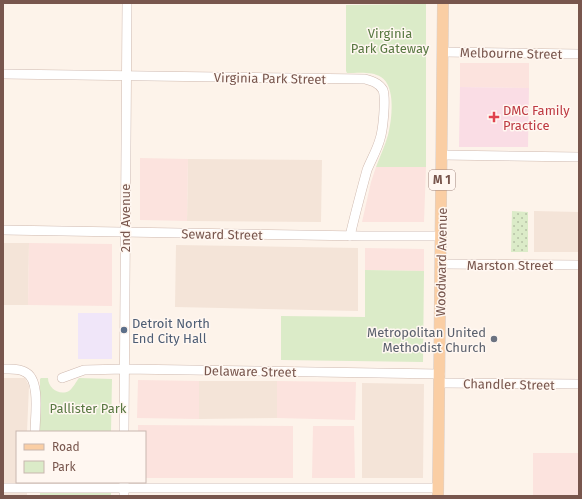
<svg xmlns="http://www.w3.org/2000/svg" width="582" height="499" viewBox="0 0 582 499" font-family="'Fira Sans',sans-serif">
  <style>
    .residential { fill: #f4e4d8 }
    .commercial { fill: #fce3de }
    .education { fill: #f0e6f9 }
    .medical { fill: #fadde5 }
    .green { fill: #dbebc8 }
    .garden { fill: url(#garden-dots) }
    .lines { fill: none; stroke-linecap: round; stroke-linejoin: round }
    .minor-casing { stroke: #cfb9af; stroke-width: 10 }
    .major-casing { stroke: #d9d0cd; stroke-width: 12 }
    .minor { stroke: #fff; stroke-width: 9 }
    .major { stroke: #facea4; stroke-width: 11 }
    .health-dot { fill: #e0444e; stroke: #fff7f1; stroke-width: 1.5 }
    .service-dot { fill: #5c6f8a; stroke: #fff7f1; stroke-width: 1.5 }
    .worship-dot { fill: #6b7280; stroke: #fff7f1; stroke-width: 1.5 }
    .labels { text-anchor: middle; stroke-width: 3; stroke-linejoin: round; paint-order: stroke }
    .shield { fill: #fff7f1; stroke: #a0867e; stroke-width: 1 }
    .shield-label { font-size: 12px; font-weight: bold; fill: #78564d }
    .park-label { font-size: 13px; fill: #587841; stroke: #fff7f1 }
    .street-label { font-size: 13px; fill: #78564d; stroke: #fff7f1 }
    .health-label { font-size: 13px; fill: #be3a42; stroke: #fff7f1; text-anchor: start }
    .service-label { font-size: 13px; fill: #4e5e75; stroke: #fff7f1; text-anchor: start }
    .worship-label { font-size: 13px; fill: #5b616d; stroke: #fff7f1; text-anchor: end }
  </style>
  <defs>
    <pattern id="garden-dots" width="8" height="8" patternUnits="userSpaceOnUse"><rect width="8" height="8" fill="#dbebc8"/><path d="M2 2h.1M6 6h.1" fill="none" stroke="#b6c1a5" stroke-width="1.8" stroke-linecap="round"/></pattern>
  </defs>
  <rect width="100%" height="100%" fill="#fdf3ea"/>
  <g class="residential">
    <path d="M188,159L322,160L321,222L187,221Z"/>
    <path d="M534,211L579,212V252H534Z"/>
    <path d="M3,243H29L28,305H3Z"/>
    <path d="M176,245L358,248V311L175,307Z"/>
    <path d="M3,378H25L29,386L27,432H17V482H27V496H3Z"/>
    <path d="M199,381H277V418L199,419Z"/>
    <path d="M362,383L424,384L423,478H362Z"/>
  </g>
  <g class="commercial">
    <path d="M460,63H529V88L460,87Z"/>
    <path d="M140,158L188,159L187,221L140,220Z"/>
    <path d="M376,167H426L424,222H362L371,182Z"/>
    <path d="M29,243L112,244V306L28,305Z"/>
    <path d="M365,248L424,249V271L365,270Z"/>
    <path d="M138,380L199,381V419L137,418Z"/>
    <path d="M277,381L356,382L355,420L277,418Z"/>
    <path d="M138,425L293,426V478H145V432H138Z"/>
    <path d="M313,426H354L355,478H312Z"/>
    <rect x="533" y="453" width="46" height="43"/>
  </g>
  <rect class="education" x="78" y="313" width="34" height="46"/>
  <path class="medical" d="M460,87L529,88L528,147H459Z"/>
  <g class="green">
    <path d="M426,4V167H376C380,156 385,146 388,135C392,120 396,86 381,77C372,71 357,73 347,73L346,71V5Z"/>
    <path d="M365,270L424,271L423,362L281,360V316L365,317Z"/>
    <path d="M41,378H48C48,388 59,396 69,391C73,388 76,382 79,378L112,379L111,432H40V379Z"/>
    <rect x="40" y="482" width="71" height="14"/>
  </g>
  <path class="garden" d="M512,211L528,212V252H511Z"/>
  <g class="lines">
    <g class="minor-casing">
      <g id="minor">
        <path d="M443,52L579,54"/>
        <path d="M3,74L365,79C372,81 379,83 383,90C386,99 383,130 380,139C377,150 371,160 367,170C361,192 355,214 350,236"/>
        <path d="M442,155L579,157"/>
        <path d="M3,230L362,236H441"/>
        <path d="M441,264L579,265"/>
        <path d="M3,369C10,369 19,368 25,372C41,379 35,417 35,432"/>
        <path d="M62,378L84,370L124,369L440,374"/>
        <path d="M440,383L579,384"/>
        <path d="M124,432L127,3"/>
        <path d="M3,488H438"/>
        <path d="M124,496V482"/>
      </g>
    </g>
    <g class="major-casing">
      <path id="major" d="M438,496L443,3"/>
    </g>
    <use href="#minor" class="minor"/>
    <use href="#major" class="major"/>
  </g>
  <path class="health-dot" d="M492 111h4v4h4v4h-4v4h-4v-4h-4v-4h4z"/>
  <circle class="service-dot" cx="124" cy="330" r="4"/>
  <circle class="worship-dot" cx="494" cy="339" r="4"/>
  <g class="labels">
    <rect class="shield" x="429" y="170" width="26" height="20" rx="3"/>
    <g class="shield-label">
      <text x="442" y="184">M 1</text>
    </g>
    <g class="park-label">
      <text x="390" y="38">Virginia<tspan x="390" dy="15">Park Gateway</tspan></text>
      <text x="88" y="413">Pallister Park</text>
    </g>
    <g class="street-label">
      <text transform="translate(511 53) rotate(1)" y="5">Melbourne Street</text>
      <text transform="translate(270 78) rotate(1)" y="5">Virginia Park Street</text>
      <text transform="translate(125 218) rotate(-90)" y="5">2nd Avenue</text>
      <text transform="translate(222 234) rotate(1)" y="5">Seward Street</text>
      <text transform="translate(441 262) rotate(-89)" y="5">Woodward Avenue</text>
      <text x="510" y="270">Marston Street</text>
      <text transform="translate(250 371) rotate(1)" y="5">Delaware Street</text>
      <text transform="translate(509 384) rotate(1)" y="5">Chandler Street</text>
    </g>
    <g class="health-label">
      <text x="503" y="115">DMC Family<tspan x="503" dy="15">Practice</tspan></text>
    </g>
    <g class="service-label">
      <text x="132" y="328">Detroit North<tspan x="132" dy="15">End City Hall</tspan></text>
    </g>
    <g class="worship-label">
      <text x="486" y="337">Metropolitan United<tspan x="486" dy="15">Methodist Church</tspan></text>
    </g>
  </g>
  <rect width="582" height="499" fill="none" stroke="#78564d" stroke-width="8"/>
  <rect x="16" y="431" width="130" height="52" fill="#fff7f1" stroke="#c9b7af"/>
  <rect x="24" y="444" width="20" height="6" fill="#facea4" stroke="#c9b7af"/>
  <text x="52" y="451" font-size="12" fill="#78564d">Road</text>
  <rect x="24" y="461" width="20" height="12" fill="#dbebc8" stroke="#c9b7af"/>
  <text x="52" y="471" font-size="12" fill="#78564d">Park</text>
</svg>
